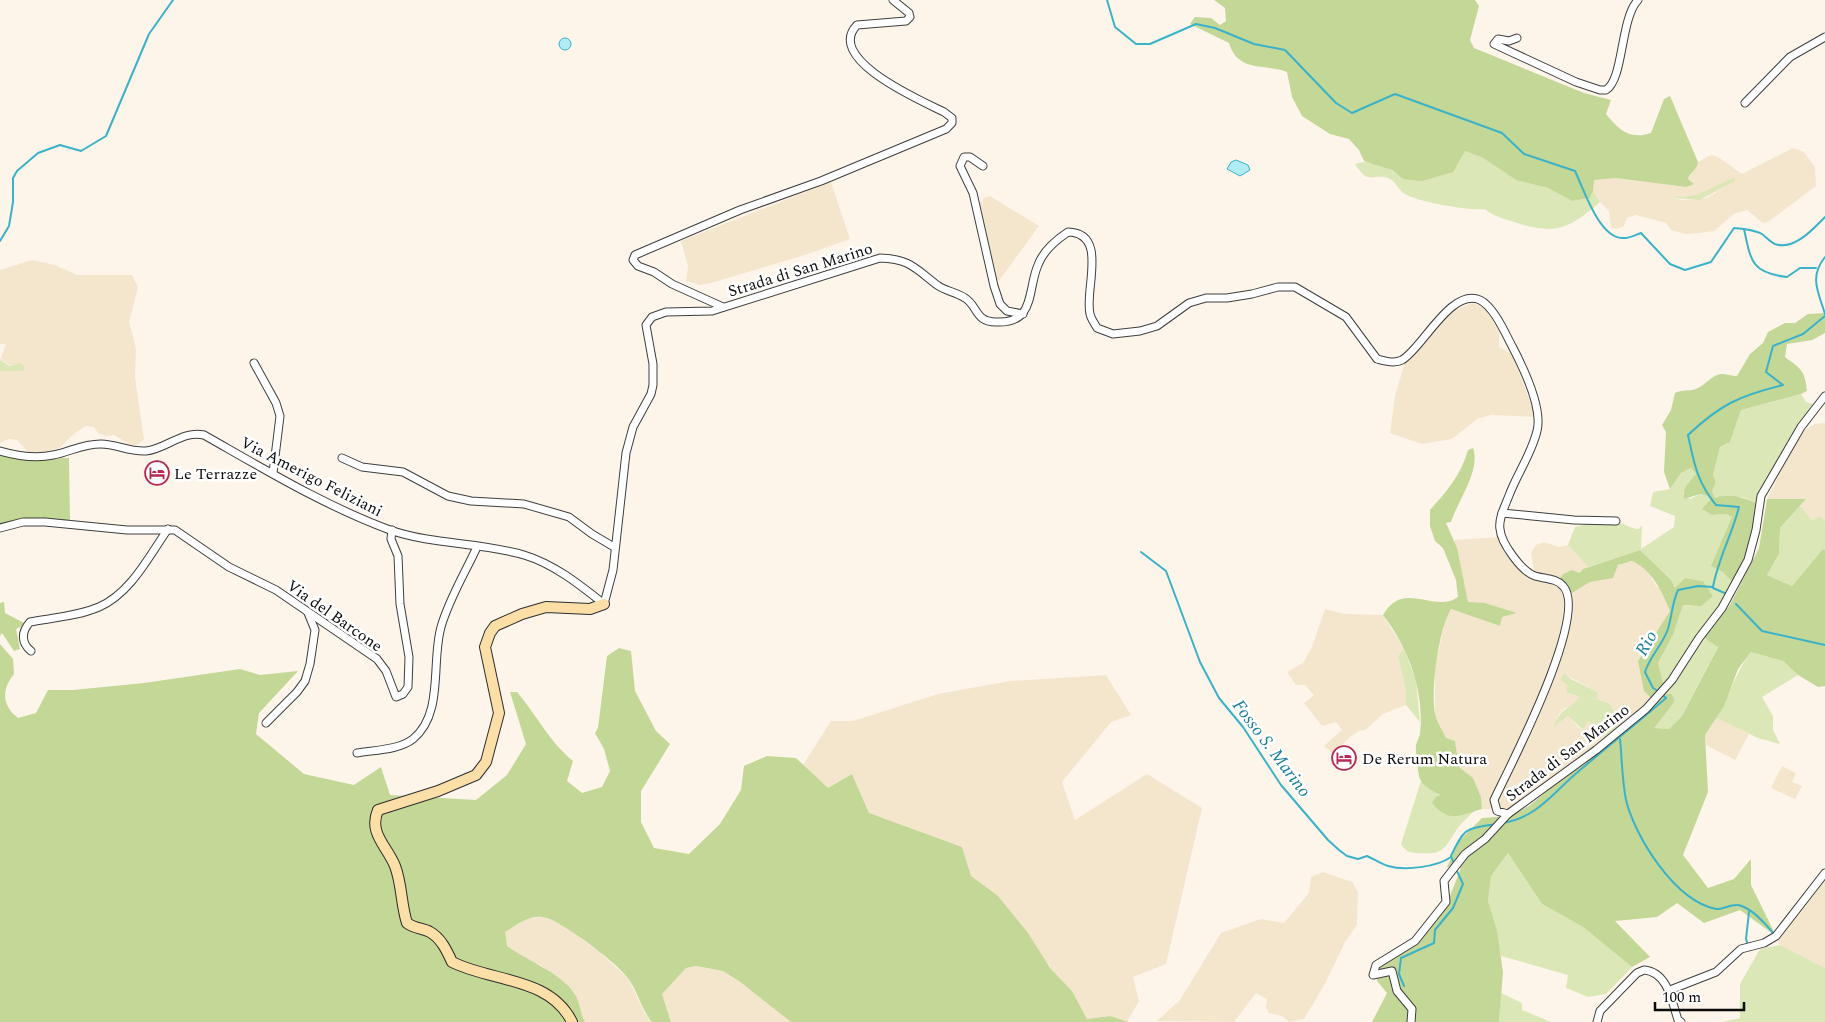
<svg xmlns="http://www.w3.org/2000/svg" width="1825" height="1022" viewBox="0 0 1825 1022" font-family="Spectral,serif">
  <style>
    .farmland { fill: #f3e6cc; fill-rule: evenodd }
    .green { fill: #dbe7b6 }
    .forest { fill: #c3d796 }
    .water { fill: #b1ebf3; stroke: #3bb2c8 }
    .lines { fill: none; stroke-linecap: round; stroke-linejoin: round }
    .stream { stroke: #3bb2c8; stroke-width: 2 }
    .street-casing { stroke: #3e3e3e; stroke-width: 9 }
    .secondary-casing { stroke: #2d2d2d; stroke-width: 12 }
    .street { stroke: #fff; stroke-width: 7 }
    .secondary { stroke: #fcdea7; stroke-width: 10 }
    .labels { text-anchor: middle; stroke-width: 5; stroke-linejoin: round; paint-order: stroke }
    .street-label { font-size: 16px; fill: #0b0b0b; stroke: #fff }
    .poi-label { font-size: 16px; fill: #0b0b0b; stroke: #fff; text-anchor: start }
    .water-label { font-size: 18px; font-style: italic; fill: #1a7f97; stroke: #fff }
  </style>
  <rect width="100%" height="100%" fill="#fef5ea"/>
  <g class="farmland">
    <path d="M1793,148L1804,152L1815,167L1816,186L1768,222L1763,223L1747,210L1734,214L1714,231L1699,233L1686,234L1671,230L1666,223L1636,215L1627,218L1624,226L1617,229L1611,228L1609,211L1600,202L1593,191V180L1616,178L1686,187L1693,183L1688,179L1698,162L1711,155L1718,157L1742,174ZM1726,181L1731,183L1707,198L1684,200L1677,199L1676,196L1690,197L1705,193Z"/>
    <path d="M831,182L850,239L805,255L711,283L700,285L686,281L688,266L681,241Z"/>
    <path d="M990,196L1039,226L999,281L993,275L979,212L980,203L984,198Z"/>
    <path d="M32,260L55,265L77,275H132L138,287L129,322L136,349L135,377L144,440L136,445L129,444L114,435L106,436L98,433L94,427L86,426L75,433L59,448L31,455L17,440L9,439L0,443V371H23L0,360L6,344H0V270Z"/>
    <path d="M1472,303L1482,306L1489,315L1499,332V347L1512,354L1536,417L1491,415L1477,419L1452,439L1422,444L1390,433L1395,396L1405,362L1453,311Z"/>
    <path d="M1825,423V521L1820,516L1812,520L1800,506L1805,499H1767L1788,457L1804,431L1814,424Z"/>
    <path d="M1498,537L1525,572L1557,583L1562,588L1567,605L1557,658L1491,809H1482L1481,797L1473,778L1459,767L1455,741L1446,738L1435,715V667L1446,617L1451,609L1500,626L1501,617L1516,613L1485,603H1468L1454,540Z"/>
    <path d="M1544,542L1559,547L1568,545L1588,567L1580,573L1572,570L1563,574L1559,580L1534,571L1531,553L1536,545Z"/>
    <path d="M1632,561L1645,566L1656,586L1662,590L1670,611L1638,661L1652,699L1621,724L1610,704L1597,699L1598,692L1564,674L1573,695L1581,697L1573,705L1565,708L1559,714L1553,726L1568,716L1579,728L1583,730L1588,721L1607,736L1518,806L1506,811L1501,809L1497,803L1499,796L1546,697L1564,650L1570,626L1572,593L1590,582L1613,578L1618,565Z"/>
    <path d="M1325,609L1344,614L1383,615L1404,649L1398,656L1407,689L1406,705L1383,714L1365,730L1359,731L1351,736L1333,754L1324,746L1342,730L1336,722L1322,726L1304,703L1314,695L1305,685H1296L1287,672L1303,663L1312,647Z"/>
    <path d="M1106,675L1131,715L1111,722L1062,782L1075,820L1147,774L1202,808L1166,964L1133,977L1139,1001L1127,1022L1110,1016L1087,1019L1072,991L1050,968L997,895L971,876L962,847L869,813L852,774L828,788L803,765L831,721H853L938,694L1010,681Z"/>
    <path d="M1716,718L1749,734L1735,760L1706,745L1705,735Z"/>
    <path d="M1782,766L1796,773L1792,782L1802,786L1795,799L1771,788Z"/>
    <path d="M1323,872L1352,882L1358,892L1357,925L1345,942L1326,982L1304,1019L1289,1022L1282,1016L1269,1013L1266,1008L1267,999L1256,993L1234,1022L1157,1021L1180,1000L1221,933L1261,919L1284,923L1309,893L1311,877Z"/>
    <path d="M1825,873V968L1780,945L1776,936Z"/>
    <path d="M544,917L566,927L599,952L628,978L645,1014L652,1022H585L574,992L542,966L520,956L507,946L504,932L529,918Z"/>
    <path d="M696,966L723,971L739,981L791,1022H671L662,994L686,968Z"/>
  </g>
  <g class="green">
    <path d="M1465,151L1483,158L1516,180L1548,188L1572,201L1590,198L1593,191L1600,202C1569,229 1556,235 1517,223C1505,219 1495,217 1485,209C1470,211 1418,202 1405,194C1398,190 1396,181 1388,178C1372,173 1369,186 1355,164C1373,158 1389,167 1403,179Z"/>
    <path d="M1734,178L1735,181L1700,200L1675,198L1677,196C1700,199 1714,185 1734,178Z"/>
    <path d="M0,360L10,366L20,363L25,367L23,371H0Z"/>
    <path d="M1801,394L1806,402L1814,404L1796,428L1758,493L1756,503L1742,497L1715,498L1712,491L1716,482L1713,475L1720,447L1730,442L1741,410Z"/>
    <path d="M1691,468L1696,474L1689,481L1683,494L1690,499L1700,494L1708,496L1710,500L1703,509L1712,515L1726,514L1732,517L1723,572L1733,581L1723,604L1664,686L1658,663L1673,635L1683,605L1691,606L1713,596L1703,581L1685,578L1675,589L1671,580L1640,550L1588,567L1568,545L1575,527C1588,524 1603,520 1616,522C1625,523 1630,529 1639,529L1642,525L1641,549L1674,527L1675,516L1650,506L1653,492L1670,489L1681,473Z"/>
    <path d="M1800,506L1812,520L1820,516L1825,521V550H1822L1792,586L1767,575L1779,554L1780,528Z"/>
    <path d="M1703,637L1718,646L1682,716L1669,729L1653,728L1675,701L1672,694H1665Z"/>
    <path d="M1404,649L1416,681L1420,722L1406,705V689L1398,656Z"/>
    <path d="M1751,652L1783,661L1798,675L1762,697L1773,716V730L1780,744L1758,738L1716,718C1730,695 1734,675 1751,652Z"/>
    <path d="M1564,673L1571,679L1598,692L1597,699L1610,704L1621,724L1607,736L1588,721L1583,730L1568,716L1553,727C1563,705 1567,712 1580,697L1566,692L1568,685L1561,680Z"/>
    <path d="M1421,781L1432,790L1468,812L1474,811C1470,816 1464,820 1460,825C1445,845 1447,856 1418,853C1410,853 1405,851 1401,844Z"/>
    <path d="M1508,853L1542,904L1583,927L1632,967L1606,994L1588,997L1566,988L1568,975L1501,956L1488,901L1491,876Z"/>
    <path d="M1780,945L1825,968V1022H1722L1740,1018V984L1760,949Z"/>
    <path d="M1501,993L1522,1003V1010L1551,1022H1499Z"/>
  </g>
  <g class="forest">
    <path d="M1214,0H1475L1479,6L1470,40L1474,48L1584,93L1611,100L1606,114C1619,130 1629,140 1651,133L1664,99L1670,96L1698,162C1697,170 1690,172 1688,179L1694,184L1686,187L1616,178L1594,180L1593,191L1590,198L1572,201L1548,188L1516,180L1483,158L1465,151L1453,172L1422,181L1403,179L1392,170L1364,161L1359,150L1349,139L1330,134L1302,116L1292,97L1287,72C1264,63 1238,73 1229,43L1190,24L1195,17L1211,18L1220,25L1226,21L1225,8Z"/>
    <path d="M1825,313V333L1812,340L1787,344L1785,357C1801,369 1805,370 1807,391L1801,394L1741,410L1730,442L1720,447L1713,475L1716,482L1712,491L1715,498C1729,493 1742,497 1756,503L1751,545L1734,584L1723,572L1711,566L1732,517L1726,514L1712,515L1702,509L1710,500L1708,496L1700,494L1684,499C1682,489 1689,481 1696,474L1691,468L1681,473L1670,489L1664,472L1666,432L1662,425L1671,410L1675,393C1683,389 1690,392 1698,388C1705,385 1712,375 1721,374C1726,374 1732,376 1737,376L1750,354L1763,343L1768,332L1785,323H1795L1808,314Z"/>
    <path d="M1473,448C1481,471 1458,500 1451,522L1446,523L1457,548L1468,602L1485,603L1517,613L1502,617L1500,626L1451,609C1439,627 1429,696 1436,717C1438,724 1443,731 1446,738L1455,741L1459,767L1473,778L1481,797L1482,809C1459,815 1450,824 1432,803L1436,797L1441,795C1434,792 1423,786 1420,779C1418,775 1415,749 1416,745C1417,741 1419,738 1420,734C1425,692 1408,647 1383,615C1403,579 1435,614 1458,597L1456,580L1443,548L1435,541L1430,526V510C1447,491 1461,475 1468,450Z"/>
    <path d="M0,453L17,459L69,458L70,522C42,516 27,517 0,527Z"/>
    <path d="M1767,499H1806L1780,528L1779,554L1767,575L1792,586L1822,550H1825V686L1818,687L1798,675L1783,661L1751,652L1738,669L1724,706L1705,735L1708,792L1683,855L1708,888L1734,879L1751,859V885L1776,936L1740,910L1704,923L1677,903L1657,917L1615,921L1650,957L1632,967L1583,927L1542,904L1508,853L1491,876L1488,901L1497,931L1503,972L1499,1022H1372L1387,993L1377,981L1378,968L1413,944L1446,906L1461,868L1447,867L1460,840L1482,818L1509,816L1529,806L1665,694H1672L1675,701L1654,728L1669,729L1682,716L1718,647L1703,637L1730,605L1759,548Z"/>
    <path d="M1640,550L1671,580L1675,588L1685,578L1703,581L1713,596L1701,606L1683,605L1673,635L1658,663L1664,686L1652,699L1644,691L1638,661L1670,611C1662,591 1652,570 1632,561L1618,565L1613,578L1590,582L1572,593L1559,580L1563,574L1572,570L1580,573L1583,569Z"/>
    <path d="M4,602L5,613L26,624L16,629L20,649L14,651L2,633L0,636V603Z"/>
    <path d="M0,644L13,659L14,674C2,689 1,705 18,718L36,713L48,690H73L144,683L240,669L260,675L298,671L259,713L256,734L304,774L354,785L381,767L390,795L476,800L507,775L526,744L510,692H517C537,716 549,741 573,761L567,781L582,793L602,787L610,771L604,749L595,733L598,728L607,656L619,648L631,651L635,691L656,731L670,744L641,791V822L654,848L689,854L720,824L741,790L744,766L767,756L796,758L828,788L852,774L869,813L962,847L971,876L997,895L1028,933L1050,968L1072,991L1087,1019L1110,1016L1128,1022H791L739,981L723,971L696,966L686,968L662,994L671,1022H652C641,1009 638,992 628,978C617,963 561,920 543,917C528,915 517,925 505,932L507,946C525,959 562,974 574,993C580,1001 580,1013 585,1022H0Z"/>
  </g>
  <g class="water">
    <circle cx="565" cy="44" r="6"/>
    <path d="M1236,160L1248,165L1250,170L1240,176L1227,169L1231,162Z"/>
  </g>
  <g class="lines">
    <g class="stream">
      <path d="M1107,0L1115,27L1136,44H1150L1196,24L1215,28L1254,44L1285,50L1336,103L1352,113L1395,94L1502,133L1524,154L1575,171C1584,190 1599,237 1622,238C1628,239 1635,235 1641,233L1670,264L1685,270L1711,262L1734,228L1744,229C1751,261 1751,273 1787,277L1800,268H1816"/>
      <path d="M1744,229C1750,230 1757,231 1762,234C1766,237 1770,242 1775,244C1794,251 1813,229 1825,217"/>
      <path d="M0,241L9,226L13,202V178L17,171L38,153L60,145L81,151L106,136L149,34L173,0"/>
      <path d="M1825,257C1809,277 1818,291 1825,314"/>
      <path d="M1141,552L1166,571L1200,662L1219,698L1243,727L1281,785L1328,840L1339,850L1347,856L1358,859L1367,856C1374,859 1381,864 1388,866C1405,871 1437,867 1451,857"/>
      <path d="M1713,588L1727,594"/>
      <path d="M1736,604L1762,631L1825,645"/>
      <path d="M1658,691L1653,688L1645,672C1650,656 1663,644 1668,629C1672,616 1672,603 1678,590L1698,586L1713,587C1718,559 1732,535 1739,507L1716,505C1697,482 1694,463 1688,435C1721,404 1739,396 1783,385L1766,372L1773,346L1803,334L1825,316"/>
      <path d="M1620,739C1622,759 1622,780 1626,800C1635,837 1675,901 1716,909C1722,910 1730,904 1738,905C1750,907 1765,923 1773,933"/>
      <path d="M1503,823C1534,818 1550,797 1572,777C1603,750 1635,725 1666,698L1662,694"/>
      <path d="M1454,864L1451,856C1465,827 1465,829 1496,824"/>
      <path d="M1748,945L1746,939L1749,912"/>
      <path d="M1404,986L1399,974L1401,958L1434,943L1435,930L1453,908L1463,884L1456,869"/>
    </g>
    <g class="street-casing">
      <g id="street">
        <path d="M1517,38L1509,41L1498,39L1494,44L1576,82L1600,90H1606C1624,79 1620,19 1638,0"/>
        <path d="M1745,103L1790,57L1825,37"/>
        <path d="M983,166L970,157H964L960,166L973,193L994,286L1000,304L1007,311L1023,314"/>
        <path d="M723,307L672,284L654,272L638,266L633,260L635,255L740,210L821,181L946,129L952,123V118L944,112C922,101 824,59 857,25L906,21L910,17L909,13L893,0"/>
        <path d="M254,363L276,403L280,416L273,473"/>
        <path d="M0,451C18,456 35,459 53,455C71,452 80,444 101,444C116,444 129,452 146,451C166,449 183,430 204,435C264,469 325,506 390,530C433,545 480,542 524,555C554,564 580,585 604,604L613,570L626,453L633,427L651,394L653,385V364L646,325L652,317L666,312L712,311L880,258C910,259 915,268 937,285C945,291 956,292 965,298C978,306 975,322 996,322C1036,324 1027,290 1038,265C1043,251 1056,240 1068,232C1109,233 1084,290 1090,314C1091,319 1095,324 1097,328L1113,334L1140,331L1157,326L1189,303L1206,298H1227L1252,294L1278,287H1295L1346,317L1377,359C1385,361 1394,364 1402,360C1422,349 1451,287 1480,300C1494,307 1505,333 1512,346C1523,367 1543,408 1537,431C1532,452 1518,473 1510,493C1506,504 1498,518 1500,529C1501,543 1522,572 1535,576C1545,579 1556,578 1563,586C1590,614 1510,766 1494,800L1497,811L1508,814L1596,750L1646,709L1672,680L1699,638L1722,608L1748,560L1756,530L1761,496L1801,427L1825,396"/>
        <path d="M342,458L362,467L403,472L448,496L471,501L524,504L569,517L592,534L614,547"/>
        <path d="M1502,513L1574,520L1616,521"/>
        <path d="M0,528L23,522H45L127,530H175L229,567L276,590L377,659L386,671L396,697L403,694L408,687L409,657L400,604L398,556L391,539L392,530"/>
        <path d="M31,651C21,643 21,632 30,622C52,618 78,616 99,607C131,593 149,556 168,529"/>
        <path d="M266,723L297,692L305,681L310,664L315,630L308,613"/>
        <path d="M357,753C374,750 399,750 413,739C444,714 431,662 441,627C449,599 465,573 477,547"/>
        <path d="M1670,990L1716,972L1741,949L1764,943L1776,936L1825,873"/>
        <path d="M1411,1022L1412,1009L1397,991L1392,971L1373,975L1376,965L1415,941L1446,902L1444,881L1465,854L1485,839L1508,814"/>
        <path d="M1597,1022L1600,1011L1637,973L1644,970C1668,972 1672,1002 1678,1020L1681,1022"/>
      </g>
    </g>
    <g class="secondary-casing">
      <path id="secondary" d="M572,1022C550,977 492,982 452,962C447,951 441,938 430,932C423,928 415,929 407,923C401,905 402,884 395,866C387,846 368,833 378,810L438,791L476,775L486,762L499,713L485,647L490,633L495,626L522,614L546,607L590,609L604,604"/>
    </g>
    <use href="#street" class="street"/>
    <use href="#secondary" class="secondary"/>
  </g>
  <defs>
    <g id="hotel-ring" transform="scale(1.25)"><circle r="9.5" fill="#fff" stroke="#b52952" stroke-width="1.5"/><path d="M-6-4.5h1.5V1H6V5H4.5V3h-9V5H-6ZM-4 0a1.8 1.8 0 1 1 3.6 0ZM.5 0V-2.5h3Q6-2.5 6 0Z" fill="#b52952"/></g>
  </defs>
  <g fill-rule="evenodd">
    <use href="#hotel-ring" x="157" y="473"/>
    <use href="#hotel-ring" x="1344" y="758"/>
  </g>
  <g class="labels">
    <g class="street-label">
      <text transform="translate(800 269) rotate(-17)" y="6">Strada di San Marino</text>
      <text transform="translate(312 476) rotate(27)" y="6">Via Amerigo Feliziani</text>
      <text transform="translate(335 615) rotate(35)" y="6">Via del Barcone</text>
      <text transform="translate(1567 752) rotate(-37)" y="6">Strada di San Marino</text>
    </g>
    <g class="poi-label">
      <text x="174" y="479">Le Terrazze</text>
      <text x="1362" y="764">De Rerum Natura</text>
    </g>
    <g class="water-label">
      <text transform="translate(1646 643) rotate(-61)" y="6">Rio</text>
      <text transform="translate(1272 748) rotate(53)" y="6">Fosso S. Marino</text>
    </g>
  </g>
  <path d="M1655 1002v8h89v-8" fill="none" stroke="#0b0b0b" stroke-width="2.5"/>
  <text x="1662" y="1002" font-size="15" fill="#0b0b0b" stroke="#ffffff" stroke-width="4" paint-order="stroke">100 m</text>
</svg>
